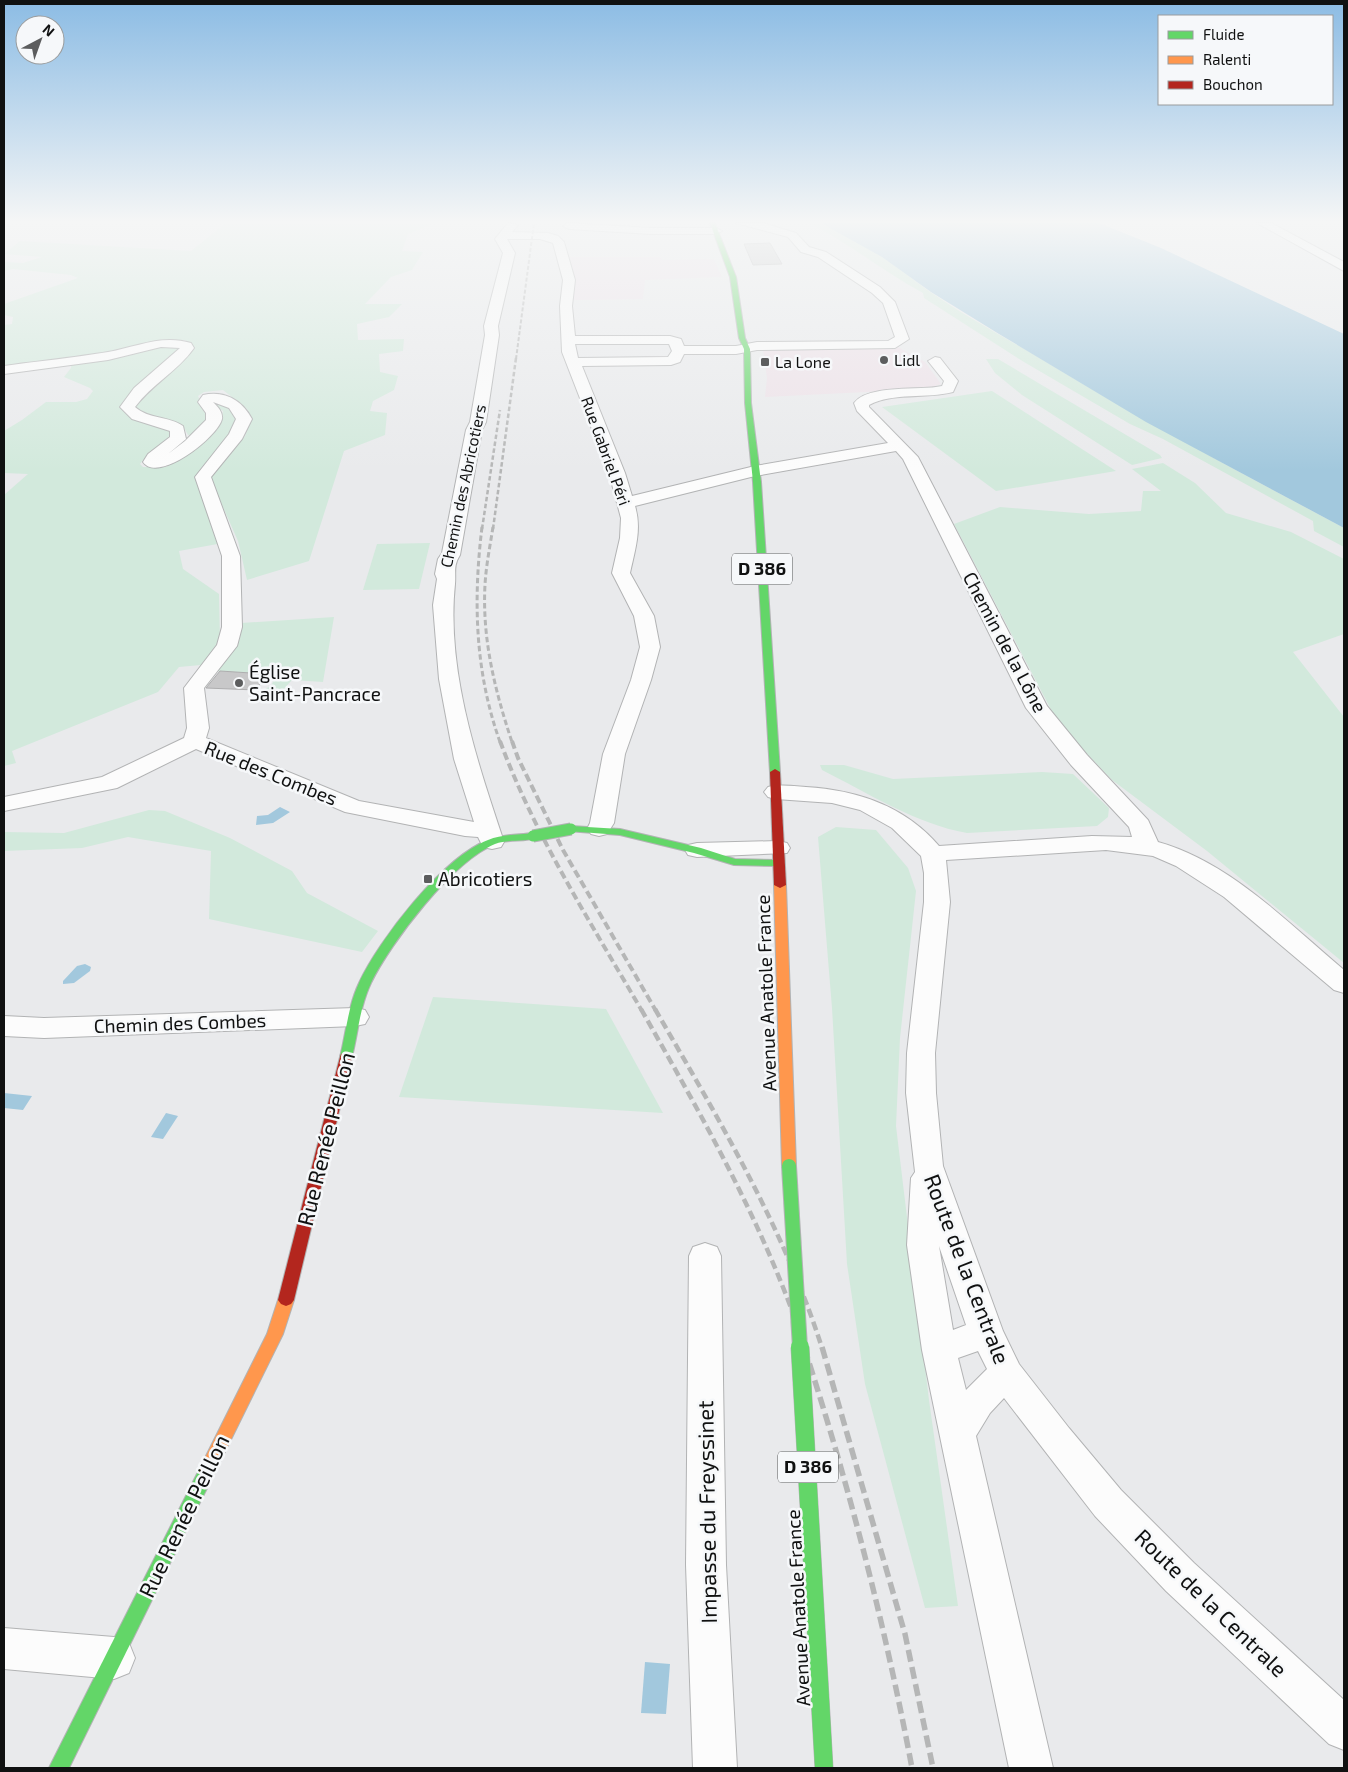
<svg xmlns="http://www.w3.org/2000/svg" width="1348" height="1772" viewBox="0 0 1348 1772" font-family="'Exo 2',sans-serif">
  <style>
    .commercial { fill: #ede1e8 }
    .education { fill: #ece1e9 }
    .green { fill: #d2e9dc }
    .water { fill: #a2c8dd }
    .building { fill: #c8c8c9; stroke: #aeaeaf }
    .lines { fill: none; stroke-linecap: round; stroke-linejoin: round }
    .street-casing { stroke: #b2b3b4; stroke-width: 2 }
    .fast-casing { stroke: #b2b3b4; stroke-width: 2 }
    .slow-casing { stroke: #b2b3b4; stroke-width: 2 }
    .jam-casing { stroke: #b2b3b4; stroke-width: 2 }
    .street { fill: #fcfcfc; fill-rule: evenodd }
    .fast { fill: #63d668; fill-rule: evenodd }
    .slow { fill: #ff974d; fill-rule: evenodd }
    .jam { fill: #b3261e; fill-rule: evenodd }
    .rail-far5 { stroke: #b5b6b6; stroke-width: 2; stroke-dasharray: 4 2; stroke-linecap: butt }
    .rail-far4 { stroke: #b5b6b6; stroke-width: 2.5; stroke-dasharray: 4.5 2.5; stroke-linecap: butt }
    .rail-far3 { stroke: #b5b6b6; stroke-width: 3; stroke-dasharray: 5.5 3; stroke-linecap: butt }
    .rail-far2 { stroke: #b5b6b6; stroke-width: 4; stroke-dasharray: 8 4; stroke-linecap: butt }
    .rail-far1 { stroke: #b5b6b6; stroke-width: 4.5; stroke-dasharray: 9 4.5; stroke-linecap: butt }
    .rail { stroke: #b5b6b6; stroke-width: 5.5; stroke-dasharray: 12 5.5; stroke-linecap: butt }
    .fast-bridge-far2-casing { stroke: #b2b3b4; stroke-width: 13; stroke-linecap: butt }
    .fast-bridge-far1-casing { stroke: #b2b3b4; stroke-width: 16; stroke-linecap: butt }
    .fast-bridge-casing { stroke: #b2b3b4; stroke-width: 19; stroke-linecap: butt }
    .fast-bridge-far2 { stroke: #63d668; stroke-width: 11 }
    .fast-bridge-far1 { stroke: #63d668; stroke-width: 14 }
    .fast-bridge { stroke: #63d668; stroke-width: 18 }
    .poi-dot { fill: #5c5d5e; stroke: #f6f8fa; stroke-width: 2 }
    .labels { text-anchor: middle; stroke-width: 5; stroke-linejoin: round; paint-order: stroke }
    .far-poi-label { font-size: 16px; fill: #101111; stroke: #f6f8fa; text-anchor: start }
    .far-street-label { font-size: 16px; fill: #101111; stroke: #f6f8fa }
    .shield { fill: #f6f8fa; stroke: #555657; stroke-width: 1 }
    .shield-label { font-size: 18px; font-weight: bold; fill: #101111 }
    .street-label { font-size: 19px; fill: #101111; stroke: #f6f8fa }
    .poi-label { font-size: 19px; fill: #101111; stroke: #f6f8fa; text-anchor: start }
    .near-street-label { font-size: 22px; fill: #101111; stroke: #f6f8fa }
  </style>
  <rect width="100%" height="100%" fill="#e9eaec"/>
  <path class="commercial" d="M896,346L925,362L941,384L927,389L765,397L767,378L763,349Z"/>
  <path class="education" d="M568,257H660L662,260L714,259L722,277L645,280L643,299L573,300Z"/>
  <g class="green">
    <path d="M226,223H435L408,234L402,251L423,252L412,270L391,277L365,304H402L389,317L357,324L358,340L404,339L403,351L379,354L380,372L398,376L394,390L373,401L370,411L387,413L385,435L344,451L309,561L247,580L238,541L211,480L212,472L245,436L251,418L247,409L223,390L204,392L198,396L209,418L198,434L188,435L183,426L134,409V404L190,351L193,345L185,340H164L70,360L4,367V325L12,324L13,317L4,315V304L78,278L71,275L13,269L4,271V262L23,263L42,257L4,254L20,241L191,251Z"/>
    <path d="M809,223C841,223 899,269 926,289C963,315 1004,337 1043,360C1141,420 1243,474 1344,528V547L1314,531L1313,521L1163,439L1130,424L1024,362L924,298L923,293C884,272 849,243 809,223Z"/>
    <path d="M161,345L179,348L125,399L121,406L129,414L159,423L173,432L170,441L143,460L140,464L143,467H166L221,421L223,411L211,403L214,401L229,407L238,422L221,447L201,468L198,479L223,543L179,551L183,569L219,594L220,640L201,665L179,667L158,692L12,751L16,763L4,766V495L28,474L4,473V431L22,420L46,402H76L87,399L93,391L90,388L64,377L71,368V363Z"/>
    <path d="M986,359H998L1160,455L1162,458L1132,465L1022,395L995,373Z"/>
    <path d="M992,391L1116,471L996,491L882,407Z"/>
    <path d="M1163,463L1195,483L1226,513L1291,532L1344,559V634L1293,652L1344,717V963L1207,851L1112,780L1058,723L954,524L1000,507L1089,514L1141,511L1143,491H1161L1132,469Z"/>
    <path d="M430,543L419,589L363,590L377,544Z"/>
    <path d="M334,617L323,682L292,680L281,692L265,689L271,686L274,680L263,679L265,674L213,671L240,639L241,623Z"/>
    <path d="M820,765H844L893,779L1042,772L1073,774L1109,808L1108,817L1097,826L967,833C916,824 868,793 822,770Z"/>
    <path d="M149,810L165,811L230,838L292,871L307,893L378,931L362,952L209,919L211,851L128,837L82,848L4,851V832L64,833Z"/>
    <path d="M836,827L876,830L908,868L916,891L900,1038L896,1126L929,1400L958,1606L925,1608L865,1384L847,1264L832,1008L818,837Z"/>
    <path d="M433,997L606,1009L663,1113L399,1097Z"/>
  </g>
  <g class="water">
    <path d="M821,223H1099L1161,248L1344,334V528L1146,422L999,334L931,292L882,257Z"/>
    <path d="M280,807L290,812L273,823L256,825L257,816L268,815Z"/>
    <path d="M85,964L91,967L90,971L74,983L63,984V981L77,966Z"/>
    <path d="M4,1093L32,1096L23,1110L4,1108Z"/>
    <path d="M166,1113L178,1116L163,1139L151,1137Z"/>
    <path d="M645,1662L670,1664L666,1714L641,1713Z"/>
  </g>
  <g class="building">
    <path d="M770,243L782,264L753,265L744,244Z"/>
    <path d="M220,671L266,674L256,690L206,688Z"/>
  </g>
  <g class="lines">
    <g class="street-casing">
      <g id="street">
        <path d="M508,223L518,225L512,232L548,233L558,236L564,242L575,280L572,306L575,336H670L681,339L684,346H736L757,342L888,341L895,337L883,303L872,293L818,257L801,252L788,237L736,223H763L796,233L809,247L826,252L880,287L895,302L909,339L895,348L757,350L736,354H684L680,362L671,365L582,366L625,473L632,496L755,466L888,443L857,411L854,403C868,384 920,391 942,386L944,381L928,361L935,357L940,358L958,381L953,392C926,399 894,392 869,405V407L918,457L1047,706L1087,755L1148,820L1158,842C1230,862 1288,923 1344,970V993L1334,990L1224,897L1176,866L1153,856L1106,850L946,860L950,902L935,1053L936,1093L943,1166L1003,1331L1019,1364L1069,1428L1121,1490L1194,1563L1344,1700V1750L1329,1744L1166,1591L1095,1516L1004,1398L990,1413L976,1436L1053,1768H1009L922,1350L907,1245L911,1178L915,1172L906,1093L907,1053L924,902V873L921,856L892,828L860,810L832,803L776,799L768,797L764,792L768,787C780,784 793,786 806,787C857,790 905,806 939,846L1092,836L1132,837L1129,827L1071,765L1026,708L903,459L896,451L755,476L635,506C642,529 635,550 630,573L654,616L660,647L651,680L625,754L614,823L607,834L599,836L591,834L587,829L590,823L603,754L631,680L640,647L634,616L612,573L620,538L621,518L609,473L562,352L560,306L563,280L553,243L540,239H507L515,253L498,326L499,335L486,422L482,430L460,555C453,566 456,572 455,584C446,670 477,761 504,842L501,847L492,849L483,847L478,837L465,836L345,812L196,749L117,788L4,811V797L102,777L184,738L187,728L184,688L217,645L222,627V556L195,477L229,434L236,419L229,408L213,402C218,407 223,412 222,419C218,437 158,484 143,462L148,454L170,437V431L132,419L120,407L134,388L180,348L161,347L108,360L4,374V366C38,361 73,358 108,352C136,347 162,334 191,343L194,348C178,371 152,384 135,407C148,419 169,416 183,426L186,439L168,454L185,441L206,420V413L198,402L203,395C224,390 242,400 252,419L242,439L211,477L240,556L242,627L237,646L204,688L209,728L206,738L359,801L474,822L454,759L439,679L433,605L437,579L435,574L438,559L442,553L466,430L470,422L485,335L484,326L503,253L495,239ZM575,344H669L672,351L668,357L578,358ZM939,1246L966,1325L953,1330ZM978,1351L987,1369L966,1390L958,1358Z"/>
        <path d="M567,223L651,228H716L722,231L716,234H651L569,229L563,226Z"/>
        <path d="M1257,223H1271L1344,262V271Z"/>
        <path d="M778,841L787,843L790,848L787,853L697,857L688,855L685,850L688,845L697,843Z"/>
        <path d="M355,1008L365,1010L369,1017L365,1024L355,1026L44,1038L4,1036V1016L44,1018Z"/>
        <path d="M705,1243L717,1247L721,1256L726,1565L737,1768H693L686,1565L689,1256L693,1247Z"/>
        <path d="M4,1628L114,1637L129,1643L135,1658L129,1673L114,1679L4,1669Z"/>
      </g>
    </g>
    <g class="fast-casing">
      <g id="fast">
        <path d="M710,223H715L736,277L745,338L750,349L751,403L761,482L780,772L775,775L770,772L753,482L745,403L744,349L739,338L730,277Z"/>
        <path d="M571,826L620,829L701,848L735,859L778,860L784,863L778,866L734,865L694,853L620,835L567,831L566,829Z"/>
        <path d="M533,833L537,834L538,836L537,838C523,842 508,839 495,844C453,861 391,942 371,983C360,1006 358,1033 352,1057L351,1060H341L340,1057C346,1033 348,1006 359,983C379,940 443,857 488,840C502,834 518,835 533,833Z"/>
        <path d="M207,1463L213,1466L215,1471L213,1476L69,1768H49L201,1466Z"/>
      </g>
    </g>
    <g class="slow-casing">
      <g id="slow">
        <path d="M780,882L786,885L796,1166L794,1170L789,1171L784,1170L782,1166L774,885Z"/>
        <path d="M286,1294L291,1296L294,1300L283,1334L213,1476L207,1479L201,1476L199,1471L201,1466L267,1334L278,1300L281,1296Z"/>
      </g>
    </g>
    <g class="jam-casing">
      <g id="jam">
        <path d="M775,769L780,772L786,885L780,888L774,885L770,772Z"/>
        <path d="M346,1052L351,1054L352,1057L294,1300L291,1304L286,1306L281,1304L278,1300L340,1057L341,1054Z"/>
      </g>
    </g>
    <use href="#street" class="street"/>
    <use href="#fast" class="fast"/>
    <use href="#slow" class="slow"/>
    <use href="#jam" class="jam"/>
    <path class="rail-far5" d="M516,359L534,223"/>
    <g class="rail-far4">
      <path d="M482,529L500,410"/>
      <path d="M493,529L516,358"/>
    </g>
    <g class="rail-far3">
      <path d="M482,527C473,601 475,672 500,742"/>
      <path d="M493,527C490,546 486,566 485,585C482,639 495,691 512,742"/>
    </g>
    <g class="rail-far2">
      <path d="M500,741C535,836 591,923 642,1011"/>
      <path d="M512,741L518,758L563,850L656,1011"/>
    </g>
    <g class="rail-far1">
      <path d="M641,1009C703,1118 766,1228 805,1348"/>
      <path d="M655,1009C718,1118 784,1228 822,1348"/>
    </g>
    <g class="rail">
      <path d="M804,1347C849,1485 885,1625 912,1768"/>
      <path d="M822,1347L905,1634L933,1768"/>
    </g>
    <g class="fast-bridge-far2-casing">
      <path id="fast-bridge-far2" d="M533,836L571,829"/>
    </g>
    <g class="fast-bridge-far1-casing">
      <path id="fast-bridge-far1" d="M789,1166L800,1348"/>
    </g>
    <g class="fast-bridge-casing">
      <path id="fast-bridge" d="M800,1347L824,1768"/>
    </g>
    <use href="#fast-bridge-far2" class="fast-bridge-far2"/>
    <use href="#fast-bridge-far1" class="fast-bridge-far1"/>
    <use href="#fast-bridge" class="fast-bridge"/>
  </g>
  <linearGradient id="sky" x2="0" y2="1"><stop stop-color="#8cbce4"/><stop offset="0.47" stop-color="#f5f6f6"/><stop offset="1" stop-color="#f5f6f6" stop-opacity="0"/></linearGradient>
  <rect width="1348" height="471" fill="url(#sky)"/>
  <g class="poi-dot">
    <circle cx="884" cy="360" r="5"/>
    <rect x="760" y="357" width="10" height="10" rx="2.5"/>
    <circle cx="239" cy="683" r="5"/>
    <rect x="423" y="874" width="10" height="10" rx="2.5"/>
  </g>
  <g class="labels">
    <g class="far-poi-label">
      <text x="894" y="366">Lidl</text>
      <text x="775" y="368">La Lone</text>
    </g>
    <g class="far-street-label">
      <text transform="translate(606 451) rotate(70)" y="6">Rue Gabriel Péri</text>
      <text transform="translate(463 486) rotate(-78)" y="6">Chemin des Abricotiers</text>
    </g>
    <g class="shield">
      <rect x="732" y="553.5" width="60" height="31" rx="4"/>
      <rect x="778" y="1451.5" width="60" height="31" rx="4"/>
    </g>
    <g class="shield-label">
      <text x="762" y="575">D 386</text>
      <text x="808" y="1473">D 386</text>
    </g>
    <g class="street-label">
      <text transform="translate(1005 642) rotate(62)" y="7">Chemin de la Lône</text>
      <text transform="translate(271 773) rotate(22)" y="7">Rue des Combes</text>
      <text transform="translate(766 993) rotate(-92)" y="7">Avenue Anatole France</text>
      <text transform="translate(180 1023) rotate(-2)" y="7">Chemin des Combes</text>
      <text transform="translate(798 1608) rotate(-93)" y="7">Avenue Anatole France</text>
    </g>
    <g class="poi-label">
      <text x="249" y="679">Église<tspan x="249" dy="22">Saint-Pancrace</tspan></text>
      <text x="438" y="886">Abricotiers</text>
    </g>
    <g class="near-street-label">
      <text transform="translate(326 1139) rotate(-76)" y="8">Rue Renée Peillon</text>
      <text transform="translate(967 1269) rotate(69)" y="8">Route de la Centrale</text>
      <text transform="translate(707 1512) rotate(-91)" y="8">Impasse du Freyssinet</text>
      <text transform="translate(184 1516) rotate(-64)" y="8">Rue Renée Peillon</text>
      <text transform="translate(1211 1603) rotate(44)" y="8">Route de la Centrale</text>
    </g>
  </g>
  <rect width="1348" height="1772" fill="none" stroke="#101111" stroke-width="10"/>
  <rect x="1158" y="15" width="175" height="90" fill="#f6f8fa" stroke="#9a9c9d"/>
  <rect x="1168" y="31" width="25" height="8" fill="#63d668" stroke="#9a9c9d"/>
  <text x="1203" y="40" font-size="15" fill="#101111">Fluide</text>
  <rect x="1168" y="56" width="25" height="8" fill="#ff974d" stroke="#9a9c9d"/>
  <text x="1203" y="65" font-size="15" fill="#101111">Ralenti</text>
  <rect x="1168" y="81" width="25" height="8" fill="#b3261e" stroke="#9a9c9d"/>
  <text x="1203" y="90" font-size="15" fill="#101111">Bouchon</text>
  <g transform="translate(40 40) rotate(41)"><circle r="24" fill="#f6f8fa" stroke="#9a9c9d"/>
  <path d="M0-4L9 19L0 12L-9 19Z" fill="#5c5d5e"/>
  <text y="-8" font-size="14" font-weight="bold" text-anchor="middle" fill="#101111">N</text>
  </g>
</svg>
